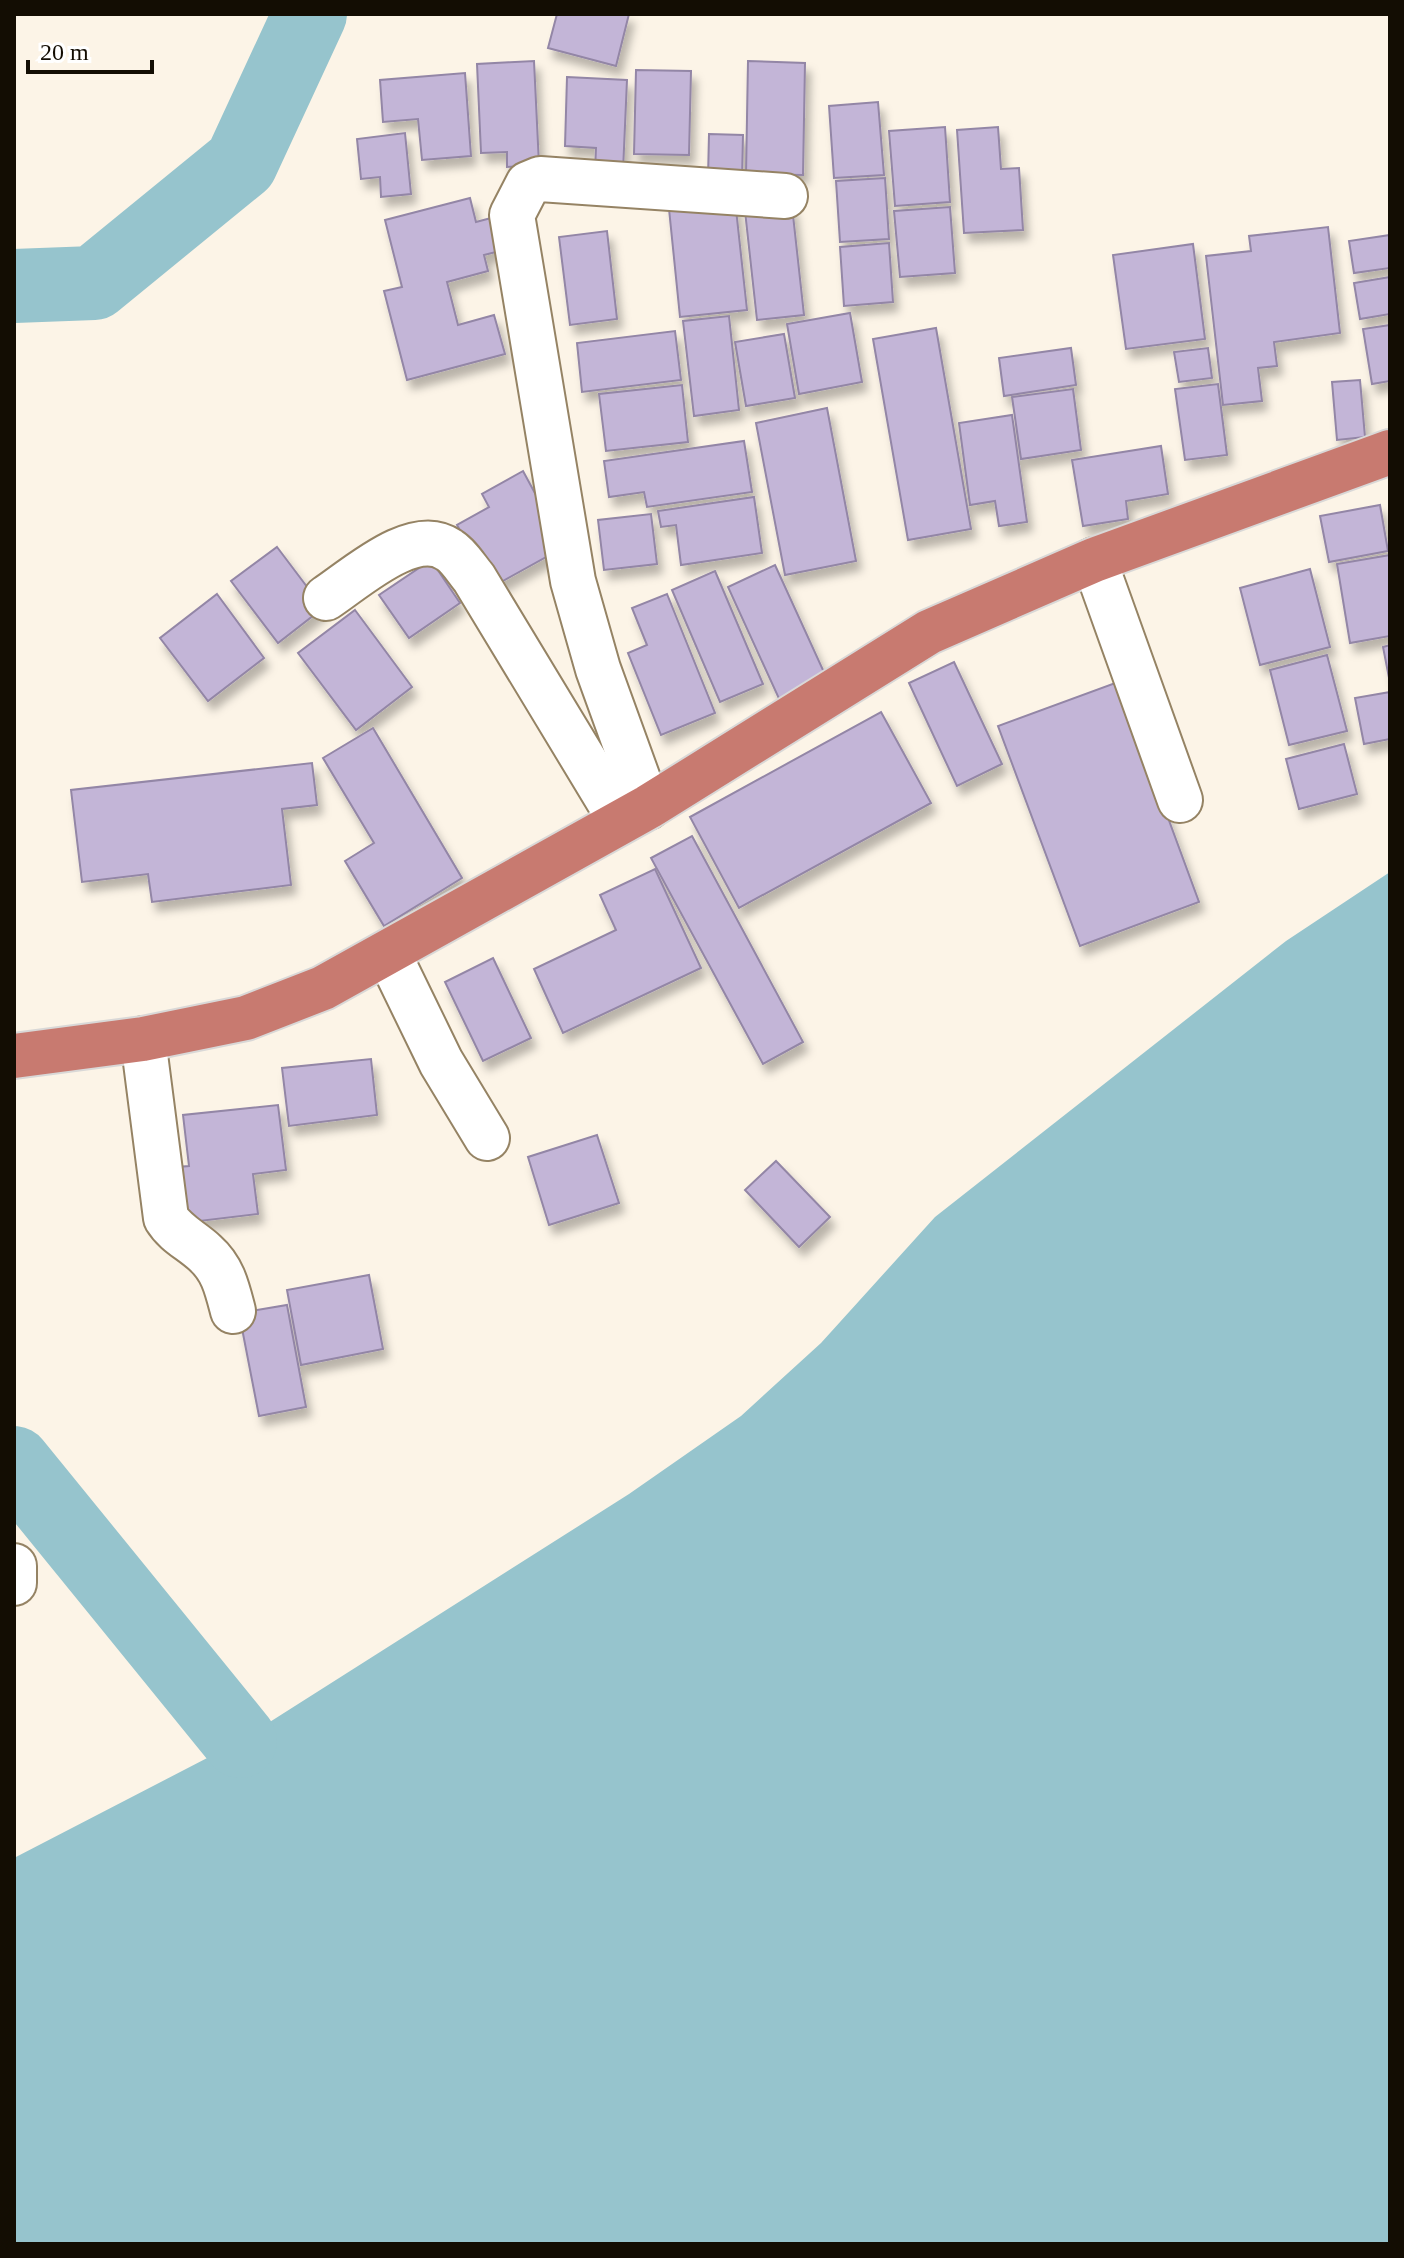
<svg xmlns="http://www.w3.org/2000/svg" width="1404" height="2258" viewBox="0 0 1404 2258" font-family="'Times New Roman',serif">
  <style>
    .water { fill: #96c4cd }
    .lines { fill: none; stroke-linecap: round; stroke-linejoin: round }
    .river { stroke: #96c4cd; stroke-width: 74 }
    .building { fill: #c3b5d7; stroke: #9386a6; stroke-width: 2; filter: url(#shadow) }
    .minor-casing { stroke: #958364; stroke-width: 48 }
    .highway-casing { stroke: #d9d8d7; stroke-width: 48 }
    .minor { stroke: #fff; stroke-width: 44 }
    .highway { stroke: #c87a70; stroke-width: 44 }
  </style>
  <defs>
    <filter id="shadow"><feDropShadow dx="5" dy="9" stdDeviation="4" flood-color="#0004"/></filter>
  </defs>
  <rect width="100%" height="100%" fill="#fcf4e7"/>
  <path class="water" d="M1390,872V2244H14V1858L240,1741L629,1494L741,1416L821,1343L935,1217L1286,941Z"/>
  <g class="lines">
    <g class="river">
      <path d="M14,286L94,283L241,163L310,14"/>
      <path d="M14,1463L240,1741"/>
    </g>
  </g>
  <g class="building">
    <path d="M557,14H629L616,66L548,48Z"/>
    <path d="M534,61L539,165L507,167V152L481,153L477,64Z"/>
    <path d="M748,61L805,63L803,175L746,174Z"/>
    <path d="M636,70L691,71L689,155L634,154Z"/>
    <path d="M465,73L471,156L422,160L418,119L383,122L380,80Z"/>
    <path d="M567,77L627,80L623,171L595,170L596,148L565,146Z"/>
    <path d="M878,102L884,175L834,178L829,106Z"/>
    <path d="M945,127L950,202L895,206L889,131Z"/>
    <path d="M998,127L1001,169L1019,168L1023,230L964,233L957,130Z"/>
    <path d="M405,133L411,194L381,197L380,177L361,179L357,139Z"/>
    <path d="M709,134L743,135L742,179L708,178Z"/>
    <path d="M885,178L889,239L840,242L836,181Z"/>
    <path d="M470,198L476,222L491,218L500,251L484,255L488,271L447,282L458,325L494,315L505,354L407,380L384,291L402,287L385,220Z"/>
    <path d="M668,199L735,200L747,310L680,317Z"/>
    <path d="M792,206L804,315L757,320L745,211Z"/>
    <path d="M950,207L955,273L900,277L894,211Z"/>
    <path d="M1328,227L1340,333L1274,342L1277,366L1258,368L1262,401L1223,405L1206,256L1251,251L1249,236Z"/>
    <path d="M607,231L617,319L570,325L559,237Z"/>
    <path d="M1390,235V268L1354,273L1349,241Z"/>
    <path d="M889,243L893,302L844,306L840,247Z"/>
    <path d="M1193,244L1205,339L1126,349L1113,255Z"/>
    <path d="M1390,277V314L1360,319L1354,283Z"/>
    <path d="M850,313L862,382L799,394L787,324Z"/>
    <path d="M729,316L739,410L694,416L683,321Z"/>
    <path d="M1390,325V381L1372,384L1363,329Z"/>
    <path d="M936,328L971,529L908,540L873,339Z"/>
    <path d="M675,331L681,380L582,392L577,343Z"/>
    <path d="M784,334L795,398L746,406L735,342Z"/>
    <path d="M1071,348L1076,385L1004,396L999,358Z"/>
    <path d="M1208,348L1212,378L1179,382L1174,352Z"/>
    <path d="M1360,380L1365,437L1337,440L1332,382Z"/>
    <path d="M1218,384L1227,455L1185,460L1175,389Z"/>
    <path d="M682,385L688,442L606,451L599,394Z"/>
    <path d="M1073,389L1081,450L1021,459L1012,397Z"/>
    <path d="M827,408L856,561L785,575L756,423Z"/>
    <path d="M1012,415L1027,522L999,526L995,501L970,505L959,423Z"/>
    <path d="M744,441L752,492L647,507L644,492L609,497L604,461Z"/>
    <path d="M1161,446L1168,494L1126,501L1128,519L1083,526L1072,460Z"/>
    <path d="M523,471L564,547L492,587L457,525L489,507L482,494Z"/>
    <path d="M754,497L762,553L681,565L676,525L661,527L658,511Z"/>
    <path d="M1380,505L1388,551L1329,562L1320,516Z"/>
    <path d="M651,514L657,564L604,570L598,520Z"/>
    <path d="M277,547L323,608L278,643L231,581Z"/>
    <path d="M1390,555V636L1350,643L1337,564Z"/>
    <path d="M431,560L460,603L409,638L379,595Z"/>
    <path d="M775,565L828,681L781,703L728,587Z"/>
    <path d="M1310,569L1330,647L1260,665L1240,588Z"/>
    <path d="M715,571L763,684L720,702L672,590Z"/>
    <path d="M217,594L264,658L208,701L160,638Z"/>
    <path d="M667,594L715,713L661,735L628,653L647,645L632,608Z"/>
    <path d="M355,610L412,687L356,730L298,653Z"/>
    <path d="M1390,645V683L1383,647Z"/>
    <path d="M1327,655L1347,731L1289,745L1270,670Z"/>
    <path d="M954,662L1002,764L957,786L909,683Z"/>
    <path d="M1118,682L1199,902L1080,946L998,726Z"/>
    <path d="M1390,692V739L1364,744L1355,698Z"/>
    <path d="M881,712L931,803L739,908L690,817Z"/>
    <path d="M373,728L462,878L384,926L345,861L374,843L323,758Z"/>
    <path d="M1344,744L1357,794L1299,809L1286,759Z"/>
    <path d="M312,763L317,805L282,809L291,885L152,902L148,874L82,882L71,790Z"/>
    <path d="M692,836L803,1042L763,1064L651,858Z"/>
    <path d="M655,869L701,968L563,1033L534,969L616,930L600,895Z"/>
    <path d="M493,958L531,1038L483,1061L445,982Z"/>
    <path d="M371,1059L377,1115L289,1126L282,1068Z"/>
    <path d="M278,1105L286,1170L253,1174L258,1214L183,1223L177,1167L189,1166L183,1115Z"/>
    <path d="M597,1135L619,1203L549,1225L528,1157Z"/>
    <path d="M776,1161L830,1217L799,1247L745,1190Z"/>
    <path d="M369,1275L383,1349L301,1365L287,1290Z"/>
    <path d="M287,1305L306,1407L259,1416L239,1313Z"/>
  </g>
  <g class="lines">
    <g class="minor-casing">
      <g id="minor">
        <path d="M1094,560L1180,800"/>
        <path d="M326,598C355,579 414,525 449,550C459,556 467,570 474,578L621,821"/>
        <path d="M648,807L598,669L573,581L512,215L528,184L540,179L785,196"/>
        <path d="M388,953L441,1062L487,1138"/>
        <path d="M143,1039L166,1218C176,1234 191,1240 205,1253C223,1269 227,1288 233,1311"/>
        <path d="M14,1566V1583"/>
      </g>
    </g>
    <g class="highway-casing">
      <path id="highway" d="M14,1056L143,1039L246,1018L323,988L648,807L929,632L1094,560L1390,452"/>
    </g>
    <use href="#minor" class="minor"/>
    <use href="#highway" class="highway"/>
  </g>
  <rect width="1404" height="2258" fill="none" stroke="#130d03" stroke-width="32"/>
  <path d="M28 60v12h124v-12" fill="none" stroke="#130d03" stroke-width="4"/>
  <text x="40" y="60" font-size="24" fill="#130d03" stroke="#ffffff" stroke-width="6" paint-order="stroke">20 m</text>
</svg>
